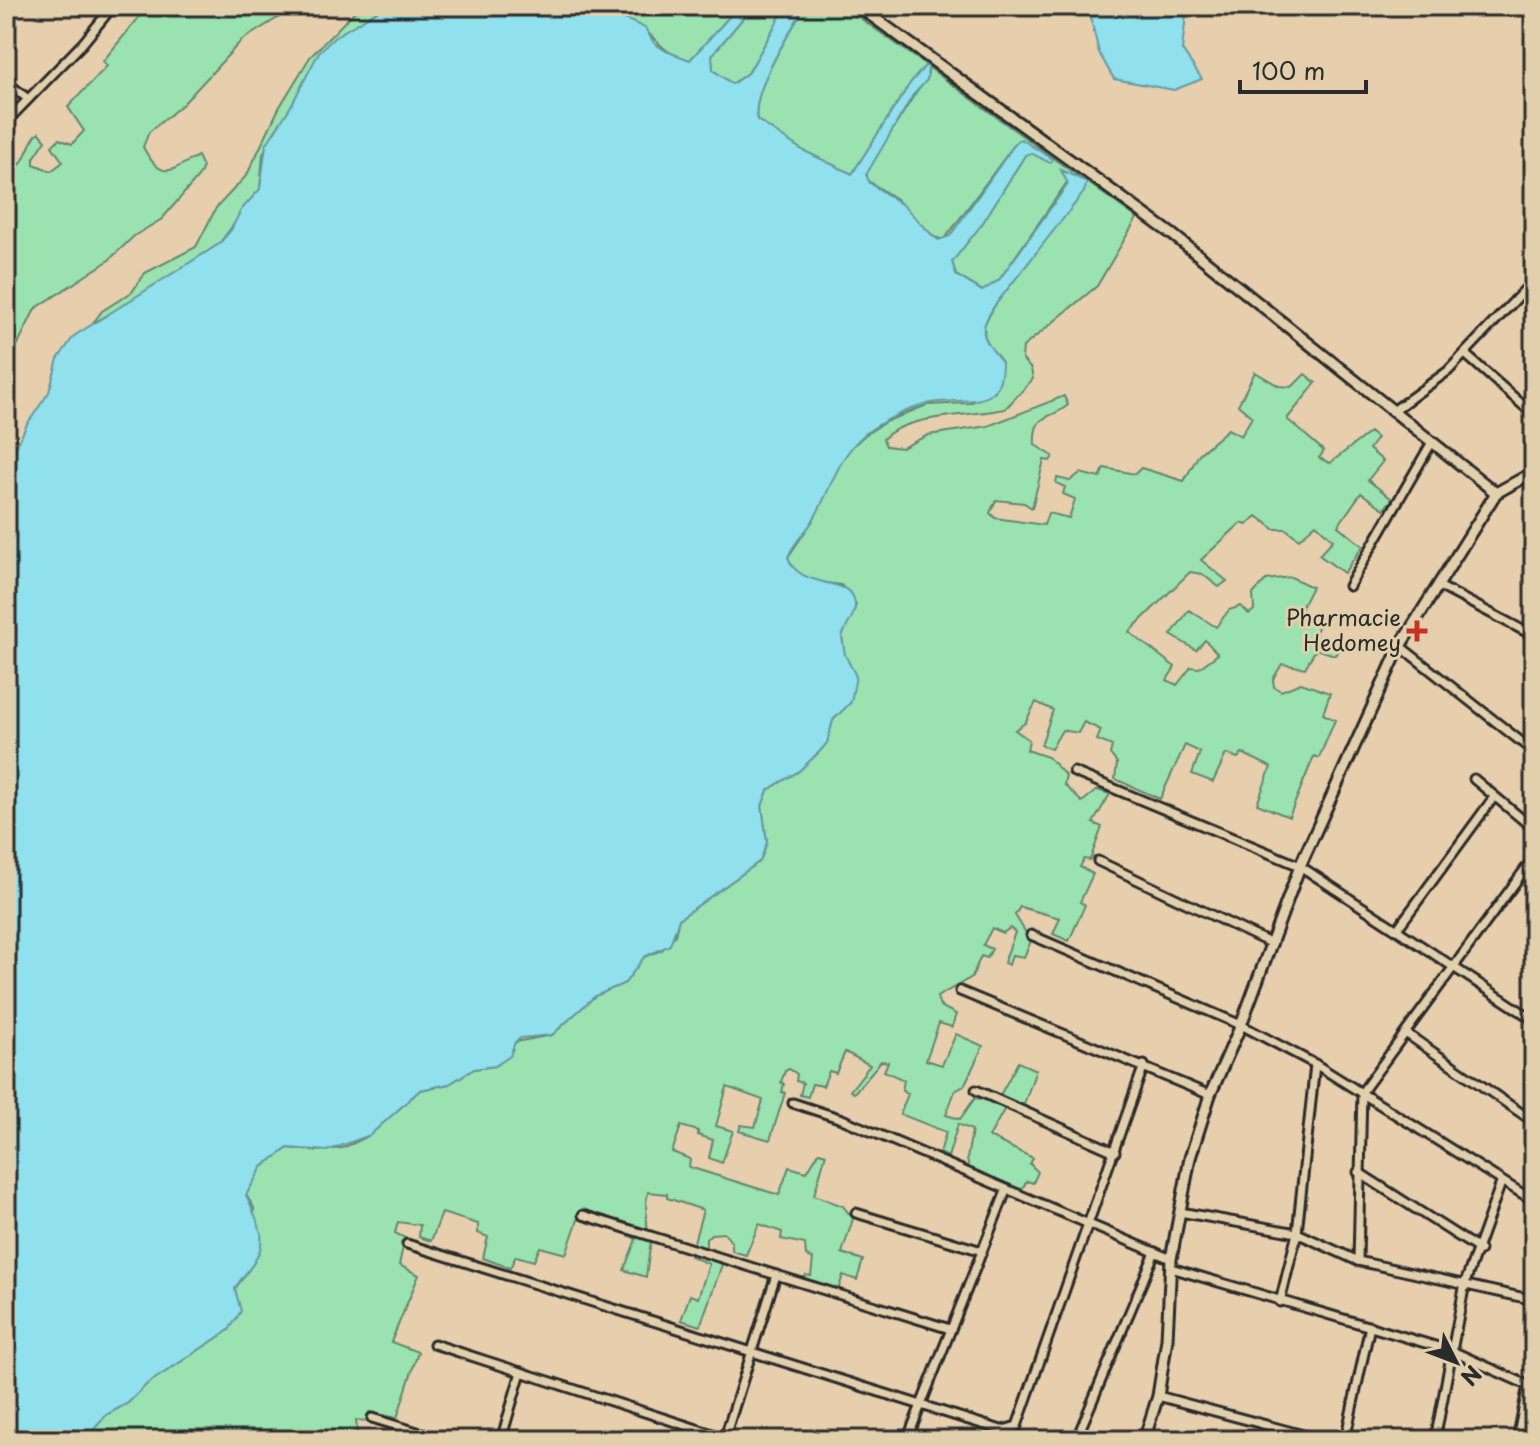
<svg xmlns="http://www.w3.org/2000/svg" width="1540" height="1446" viewBox="0 0 1540 1446" font-family="'Playpen Sans',sans-serif">
  <style>
    .green { fill: #9ae2b0; stroke: #62866e; stroke-width: 2 }
    .water { fill: #90e0ee; stroke: #6898a0; stroke-width: 2 }
    .lines { fill: none; stroke-linecap: round; stroke-linejoin: round }
    .minor-casing { stroke: #2b2b2b; stroke-width: 13 }
    .tertiary-casing { stroke: #2b2b2b; stroke-width: 15 }
    .minor { stroke: #e2d0ad; stroke-width: 7 }
    .tertiary { stroke: #e2d0ad; stroke-width: 9 }
    .poi-dot { fill: #c8321e; stroke: #e2d0ad; stroke-width: 3 }
    .labels { text-anchor: middle; stroke-width: 6; stroke-linejoin: round; paint-order: stroke }
    .poi-label { font-size: 22px; fill: #2b2b2b; stroke: #e2d0ad; text-anchor: end }
  </style>
  <rect width="100%" height="100%" fill="#e7cfad"/>
  <filter id="ink" filterUnits="userSpaceOnUse"><feTurbulence type="fractalNoise" baseFrequency=".0125" numOctaves="2"/><feDisplacementMap in="SourceGraphic" scale="16" xChannelSelector="R" yChannelSelector="G"/><feConvolveMatrix kernelMatrix="1 2 1 2 8 2 1 2 1" color-interpolation-filters="sRGB"/></filter>
  <g filter="url(#ink)">
    <g class="green">
      <path d="M184,6H297L242,40L183,104L149,132L143,147C163,185 173,168 198,156L203,167L199,176L162,219L134,236L108,261L35,309L17,346L6,359V206L12,198L6,193L11,189C6,183 3,169 9,161L18,167C28,157 28,141 39,132L46,140L34,158V164L51,171L63,162L52,146L59,139L72,144L84,131L68,107L107,66L103,61L145,10L176,16Z"/>
      <path d="M360,6H386L370,15L305,82L263,154L260,189L219,244L124,308L93,323L102,311L132,292L145,273L196,247L216,208L247,175L279,108L310,57Z"/>
      <path d="M609,6H739L690,60C668,56 661,45 647,32C635,22 616,21 609,6Z"/>
      <path d="M753,6H786L749,72L732,84L713,70L712,55Z"/>
      <path d="M805,6H843L926,65L911,82L852,174L802,150L757,120C751,90 790,33 805,6Z"/>
      <path d="M928,67L1083,180L1072,177L1068,181L999,280L983,291L956,275L952,262L982,224L1025,155L1031,153L1017,141L944,240L934,237L896,199L867,180V171L928,73Z"/>
      <path d="M1087,182L1137,218L1097,286L1023,347L1022,359L1031,369L1033,379L1005,409C973,416 906,414 883,439L886,446L902,448L928,435L988,426L1064,396L1068,405C1050,421 1033,411 1035,445L1053,456L1050,461L1044,460L1032,508L1024,503L996,500L990,513L995,518L1044,525L1048,513L1069,518L1075,499L1063,494L1065,487L1056,483L1057,478L1070,481L1080,473L1100,478L1104,468L1135,474L1141,468L1184,481L1199,454L1228,429L1241,436L1252,417L1238,405L1255,372L1279,386L1292,387L1305,374L1316,383L1287,419L1324,451L1319,458L1330,463L1370,432L1377,438L1369,449L1383,461L1368,480L1392,499L1384,509L1361,493L1338,526L1363,546L1344,573L1319,555L1333,540L1316,524L1299,539L1286,529H1274L1257,516L1247,525L1241,523L1201,560L1227,581L1219,587L1202,574L1190,572L1129,632L1175,667L1167,680L1177,685L1191,667L1199,668L1218,654L1205,640L1196,650L1171,635L1189,610L1216,627L1229,610L1241,606L1249,614L1254,610L1253,594L1266,580L1291,577L1312,587L1301,608L1319,624L1315,636L1340,648L1335,655L1316,649L1305,668L1282,664L1273,679L1274,687L1281,691L1301,683L1330,693L1323,714L1335,720L1319,758L1314,756L1289,817L1257,804L1271,767L1242,753L1238,758L1226,754L1213,782L1192,774L1200,752L1185,745L1160,799L1115,779L1117,763L1110,754L1112,746L1097,740L1101,730L1084,722L1078,733L1062,730L1051,749L1041,745L1053,710L1036,702L1025,723L1015,730L1029,740L1027,750L1048,757L1066,776L1064,785L1082,802L1097,790L1110,794L1093,823L1102,827L1090,860L1084,859L1080,867L1093,874L1080,902L1085,905L1069,941L1053,934L1060,918L1020,907L1015,915L1031,941L1024,957L1012,955L1009,965L1004,963L1015,932L1010,928L1003,933L992,928L983,945L992,949L987,958L981,956L972,977L937,997L940,1006L956,1014L952,1027L939,1023L926,1060L942,1065L956,1034L983,1046L964,1086L955,1091L946,1115L960,1119L975,1098L997,1101L1018,1062L1036,1070L1024,1104L1005,1108L989,1137L1033,1158L1030,1164L1038,1172L1033,1183L1027,1181L1020,1192L969,1168L967,1159L972,1130L958,1124L948,1157L940,1153L946,1132L900,1114L908,1094L902,1091L904,1080L884,1071L888,1062L881,1061L854,1093L850,1091L870,1065L845,1052L836,1073L829,1071L823,1086L812,1084L808,1097L800,1095L803,1083L796,1081L797,1074L789,1069L785,1071L781,1082L784,1084L782,1092L785,1093L770,1140L739,1131L741,1125L755,1127L763,1100L727,1087L716,1126L733,1131L722,1163L709,1158L713,1140L698,1135V1131L681,1126L672,1152L690,1159L689,1167L779,1195L789,1167L807,1172L819,1152L826,1154L814,1195L843,1206L853,1219L842,1253L863,1260L857,1280L843,1275L836,1297L784,1283L786,1275L803,1279L806,1275L811,1276L813,1259L806,1256L805,1244L781,1239L782,1232L759,1224L746,1255L732,1251V1243L724,1233L711,1234L706,1239V1257L723,1262L700,1326L681,1320L690,1295L698,1298L709,1264L690,1256L703,1210L667,1198V1194L648,1192C643,1207 649,1220 647,1238L651,1240L646,1277L624,1270L636,1239L587,1212L581,1211L566,1254L540,1247L534,1261L516,1256L510,1268L483,1258L488,1237L478,1233V1224L442,1213L431,1241L419,1237L420,1225L398,1222L395,1233L405,1238L399,1265L419,1275L391,1342L418,1352L397,1418L369,1412L366,1421L356,1420L358,1440H85L106,1415L128,1403L147,1384L229,1330L238,1304L235,1289L255,1261L254,1208L246,1195L262,1167L288,1148L315,1151L342,1148L356,1142L370,1135L420,1090L449,1084L474,1069L495,1066L509,1056L515,1042L552,1035L595,996L625,983L644,957L662,950L675,935L679,919L760,861L767,842L762,806L768,790L799,771L820,751L827,742L833,720L851,702L842,636L856,605L841,585C820,582 795,581 788,557L813,520L844,454L865,435L885,422L927,405L969,403L995,392V353L985,344L984,325L995,305L1083,192Z"/>
    </g>
    <g class="water">
      <path d="M386,6H609L612,13L645,28L654,43L666,51L690,60L739,6H753L712,55L713,70L732,84L749,72L786,6H805C790,33 751,90 757,120L802,150L852,174L911,82L926,65L928,67L927,80L913,95L866,175L870,183L904,206L934,237L939,240L950,236L1017,141L1021,139L1052,159L1050,163L1031,153L1025,155L982,224L952,262L956,275L982,291L999,280L1068,184L1061,170L1087,182L1084,192L995,305C975,334 984,338 1002,362C1002,410 972,398 938,402C915,405 883,420 865,434C836,458 831,491 812,522C804,534 793,544 788,557C799,593 857,573 855,607C854,618 845,627 842,637L845,655L856,676L851,702L833,720L827,743L820,751L799,771L768,790L762,806L767,842L760,861L679,919L670,945L644,957L625,983L595,996L552,1035L521,1038L515,1042L510,1056L495,1066L474,1069L449,1084L420,1090L370,1135L327,1151L288,1148L262,1167L246,1195C255,1218 271,1237 254,1262C248,1272 240,1279 235,1289L241,1311L229,1330L147,1384L128,1403L106,1415L85,1440H6V469L26,426L49,392L58,359L74,336L219,244L231,230L241,210L260,189L266,145L291,106L319,52L336,36Z"/>
      <path d="M1088,6H1187L1182,50L1202,79L1174,90L1114,79L1099,53Z"/>
    </g>
    <g class="lines">
      <g class="minor-casing">
        <g id="minor">
          <path d="M6,82L28,99"/>
          <path d="M6,122L83,43L113,6"/>
          <path d="M1465,354L1534,415"/>
          <path d="M1393,411L1448,371L1534,280"/>
          <path d="M1349,586L1432,442"/>
          <path d="M1439,586L1534,636"/>
          <path d="M1400,646L1534,752"/>
          <path d="M1074,772L1300,866L1534,1020"/>
          <path d="M1474,779L1534,829"/>
          <path d="M1098,861L1272,944"/>
          <path d="M1398,928L1494,797"/>
          <path d="M1031,935L1241,1025L1315,1064L1534,1201"/>
          <path d="M960,991L1210,1095"/>
          <path d="M1407,1034L1534,1122"/>
          <path d="M976,1090L1115,1152"/>
          <path d="M793,1103L842,1119L1171,1259"/>
          <path d="M1358,1172L1480,1250"/>
          <path d="M1180,1212L1297,1233L1358,1261L1534,1300"/>
          <path d="M856,1213L982,1251"/>
          <path d="M583,1215L950,1329"/>
          <path d="M407,1244L1033,1440"/>
          <path d="M1358,1261L1362,1092L1534,857"/>
          <path d="M1171,1268L1452,1351L1534,1388"/>
          <path d="M1280,1302L1297,1233L1315,1064"/>
          <path d="M434,1344L731,1440"/>
          <path d="M1158,1396L1322,1440"/>
          <path d="M372,1418L443,1440"/>
          <path d="M1003,1430L1017,1426L1144,1065"/>
          <path d="M501,1440L521,1372"/>
          <path d="M724,1440L776,1275"/>
          <path d="M907,1440L1006,1191"/>
          <path d="M1076,1440L1155,1252"/>
          <path d="M1345,1440L1370,1326"/>
          <path d="M1435,1440L1465,1283L1501,1183"/>
          <path d="M1517,1440L1528,1385"/>
        </g>
      </g>
      <g class="tertiary-casing">
        <g id="tertiary">
          <path d="M858,6L1173,235L1496,493"/>
          <path d="M1144,1440L1158,1396L1167,1339L1171,1259L1190,1158L1210,1095L1241,1025L1300,866L1400,646L1496,493L1534,472"/>
        </g>
      </g>
      <use href="#minor" class="minor"/>
      <use href="#tertiary" class="tertiary"/>
    </g>
  </g>
  <path class="poi-dot" d="M1413 619h8v8h8v8h-8v8h-8v-8h-8v-8h8z"/>
  <g class="labels">
    <g class="poi-label">
      <text x="1401" y="626">Pharmacie<tspan x="1401" dy="25">Hedomey</tspan></text>
    </g>
  </g>
  <rect width="1540" height="1446" fill="none" stroke="#e2d0ad" stroke-width="32"/>
  <rect x="16" y="16" width="1508" height="1414" fill="none" stroke="#2b2b2b" stroke-width="3" filter="url(#ink)"/>
  <g transform="translate(1456 1362) rotate(132)" stroke="#e2d0ad" stroke-width="6" paint-order="stroke">
  <path d="M0-6L14 30L0 20L-14 30Z" fill="#2b2b2b"/>
  <text y="-12" font-size="22" font-weight="bold" text-anchor="middle" fill="#2b2b2b">N</text>
  </g>
  <path d="M1240 80v12h126v-12" fill="none" stroke="#2b2b2b" stroke-width="4"/>
  <text x="1252" y="80" font-size="24" fill="#2b2b2b" stroke="#e2d0ad" stroke-width="6" paint-order="stroke">100 m</text>
</svg>
